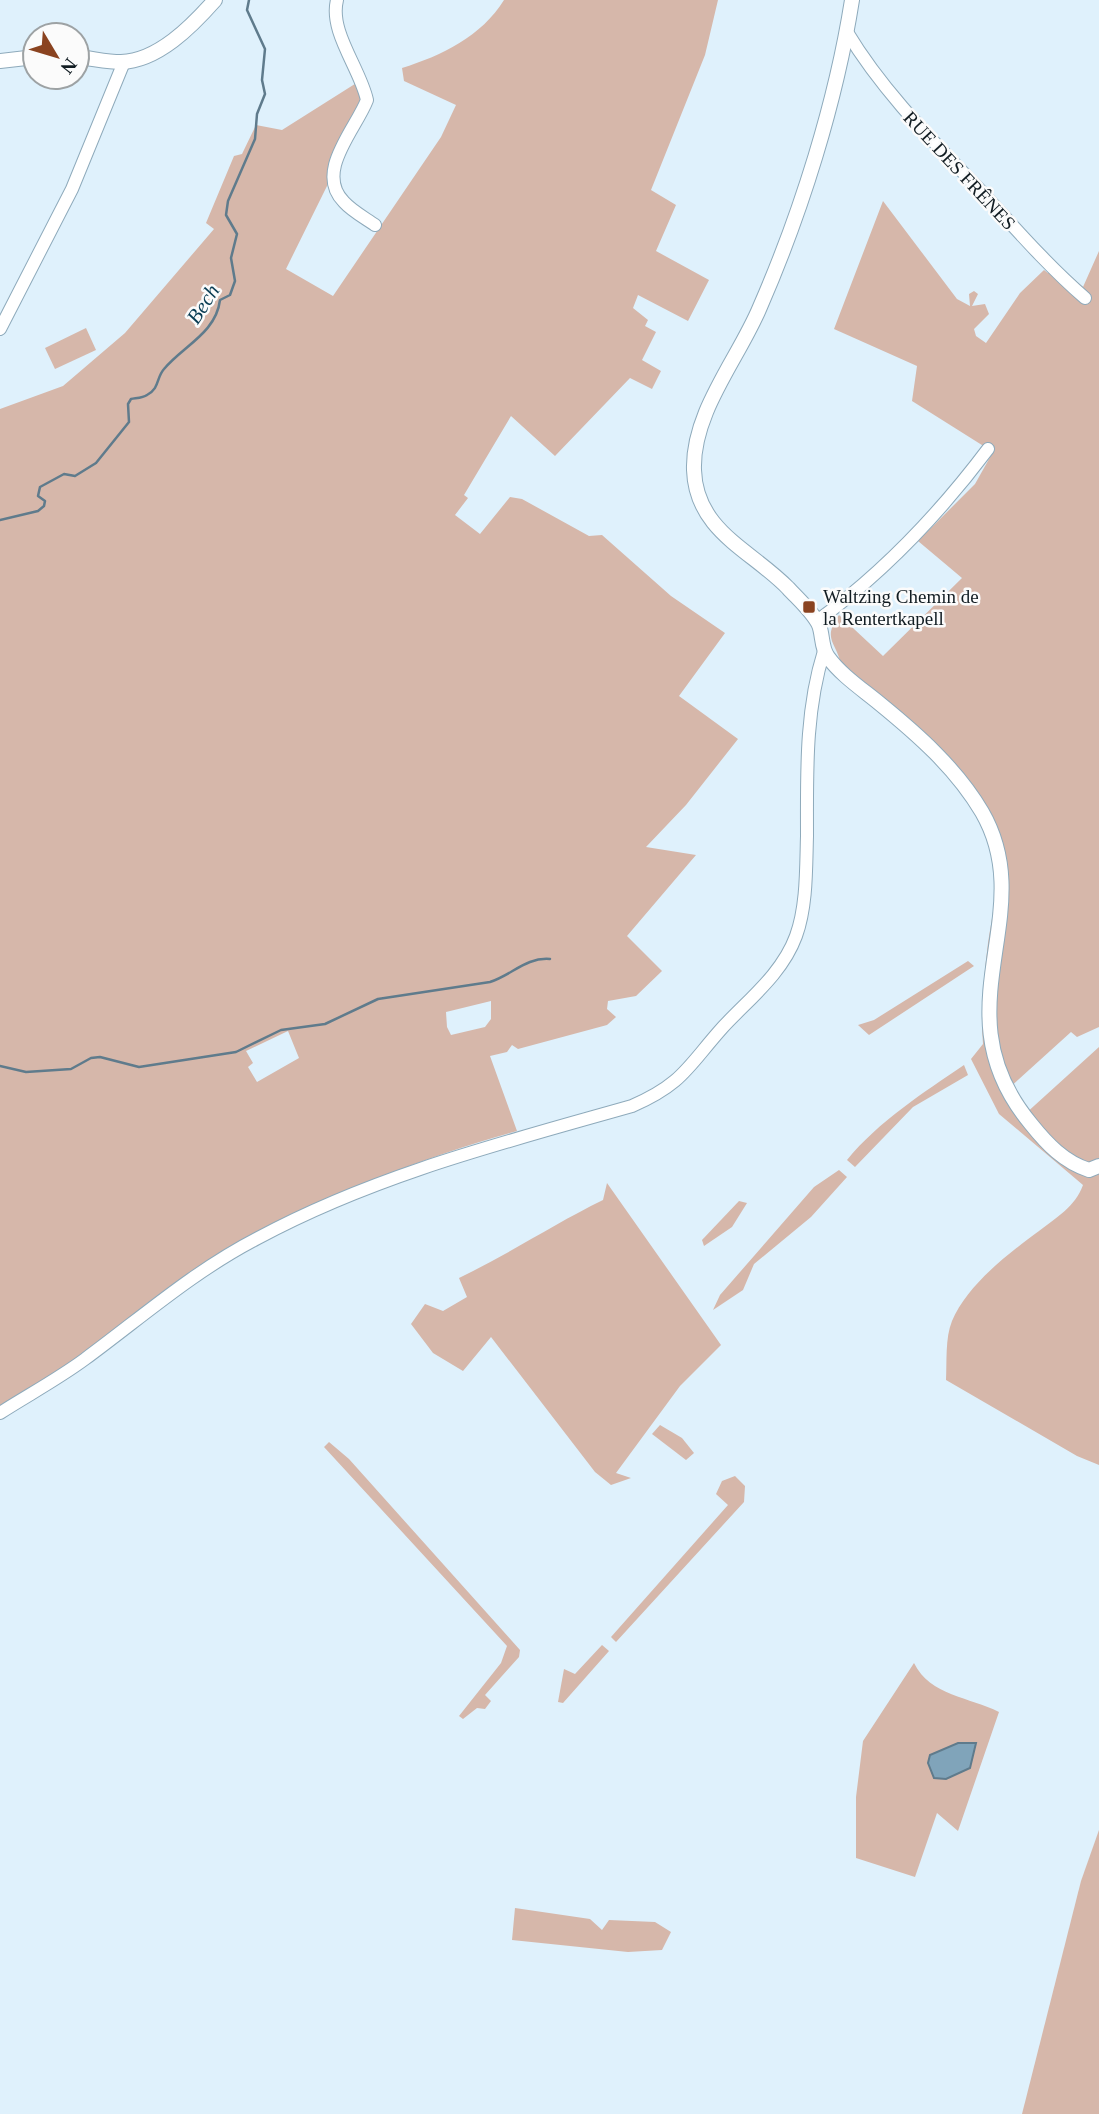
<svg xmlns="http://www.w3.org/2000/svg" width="1099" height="2114" viewBox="0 0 1099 2114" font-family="Georgia,serif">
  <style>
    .green { fill: #d6b7aa; fill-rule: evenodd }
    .water { fill: #80a4ba; stroke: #5f7b8c; stroke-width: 2 }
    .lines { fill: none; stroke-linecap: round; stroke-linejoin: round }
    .stream { stroke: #5f7b8c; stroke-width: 2.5 }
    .minor-casing { stroke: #8eaabb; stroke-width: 14 }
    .tertiary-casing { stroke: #8eaabb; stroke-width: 16 }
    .minor { stroke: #fff; stroke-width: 12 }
    .tertiary { stroke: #fff; stroke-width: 14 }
    .poi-dot { fill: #8a4320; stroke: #fbfbfb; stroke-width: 2.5 }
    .labels { text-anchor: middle; stroke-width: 5; stroke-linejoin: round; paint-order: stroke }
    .street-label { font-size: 19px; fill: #111c22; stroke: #fbfbfb }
    .poi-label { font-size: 19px; fill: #111c22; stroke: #fbfbfb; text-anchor: start }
    .water-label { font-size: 21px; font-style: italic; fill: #083b52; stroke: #fbfbfb }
  </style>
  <rect width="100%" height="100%" fill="#dff1fc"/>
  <g class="green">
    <path d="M504,0H718L705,55L651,190L676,205L656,251L709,280L688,321L638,295L633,308L648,320L645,326L656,332L642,360L661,371L652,389L630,378L555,456L511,416L464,495L468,498L455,515L480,534L510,497L522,499L589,536L602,535L671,596L725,633L679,696L738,739L686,805L646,847L696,855L627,936L662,971L636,996L608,1001L607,1009L616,1017L607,1025L518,1049L512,1045L507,1052L490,1056L517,1131C386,1167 258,1225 146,1304L151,1314L0,1420V409L63,386L125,333L214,229L206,223L234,156L242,154L256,125L282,130L358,82L362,98L358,112L334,150L327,186L286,269L333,296L441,137L456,105L404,81L402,68C441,56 482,36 504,0ZM491,1001V1019L485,1027L451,1035L447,1027L446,1012ZM288,1031L299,1058L257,1082L248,1067L253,1063L246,1051Z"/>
    <path d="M883,201L957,299L970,306L969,294L974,291L978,294L972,306L985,304L989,314L974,329L976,336L986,343L1020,293L1044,270L1048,273L1050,258L1083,287L1099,251V1027L1077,1037L1071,1032L1008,1089L1024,1115L1099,1047V1465L1077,1456L946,1380C947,1362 945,1338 952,1321C967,1285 1009,1253 1039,1231C1057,1217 1075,1207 1083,1185L999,1114L971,1059L983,1044C980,1010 984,977 988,943C992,917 998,890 995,864C987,798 886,711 841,664C836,642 822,639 839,615L883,656L962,578L918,541L975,484L993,452L912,401L917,366L834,329Z"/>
    <path d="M86,328L96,350L55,369L45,348Z"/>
    <path d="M968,961L974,966L869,1035L858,1025L874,1020Z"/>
    <path d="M964,1065L968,1075L913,1107L855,1167L847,1160C879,1121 923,1093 964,1065Z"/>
    <path d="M839,1170L847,1177L811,1217L754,1264L743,1290L713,1310L720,1295L814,1187Z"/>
    <path d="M607,1183L721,1345L680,1386L616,1473L631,1478L611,1485L595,1472L491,1337L463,1371L433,1353L411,1324L425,1304L443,1311L467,1297L459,1278C509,1254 554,1224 603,1200Z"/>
    <path d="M739,1201L747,1203L732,1227L704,1246L702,1240Z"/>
    <path d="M660,1425L682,1438L694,1453L686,1460L652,1434Z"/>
    <path d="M329,1442L349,1459L520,1650L519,1657L485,1695L491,1701L485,1709L477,1708L463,1719L459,1716L501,1663L507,1646L324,1447Z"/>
    <path d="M735,1476L745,1486L744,1502L616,1642L611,1637L728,1505L716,1494L722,1481Z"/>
    <path d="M602,1645L609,1651L563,1703L558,1702L564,1669L575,1674Z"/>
    <path d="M914,1663C930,1696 970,1697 999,1712L958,1831L937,1813L915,1877L856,1858V1797L863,1741Z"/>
    <path d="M1099,1830V2114H1022L1081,1881Z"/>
    <path d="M515,1908L590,1919L602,1930L609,1920L655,1922L671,1932L662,1950L628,1952L512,1940Z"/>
  </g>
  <path class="water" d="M958,1743H976L970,1768L946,1779L934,1778L928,1763L930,1755Z"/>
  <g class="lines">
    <g class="stream">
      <path d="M0,520L38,511L44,506L45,501L38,496L40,487L64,474L75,476L96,463L129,422L128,404L131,399C136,398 143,398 147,395C160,388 156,378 164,369C183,346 216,333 220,300L230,295L235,281L231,258L237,234L226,215L228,201L255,139L257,114L265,94L262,80L265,49L247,10L249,0"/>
      <path d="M0,1066L26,1072L71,1069L91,1058L100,1057L139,1067L236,1052L281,1030L325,1024L378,999L490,982C512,975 526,957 550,959"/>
    </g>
    <g class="minor-casing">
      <g id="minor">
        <path d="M337,0C329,32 360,68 367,100C356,129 314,172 344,202C352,211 365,218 375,225"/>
        <path d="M847,32C883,92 933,141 981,191C1015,228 1047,265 1085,298"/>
        <path d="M0,329L72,189L124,62"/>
        <path d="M817,621C883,573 939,514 988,449"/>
        <path d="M0,1413C28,1395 58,1379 85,1359C142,1317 194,1271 258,1238C375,1175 505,1142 632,1106C683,1084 688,1066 723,1027C749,999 782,974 796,936C807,906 806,868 807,836C807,774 805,711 824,651"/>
      </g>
    </g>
    <g class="tertiary-casing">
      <g id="tertiary">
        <path d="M852,0C836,102 801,213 760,307C739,358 692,412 694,470C696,531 751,550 788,588C798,599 813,612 819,625C823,635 821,648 828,657C841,675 862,689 879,703C917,734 956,768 982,812C1042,916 936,1010 1031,1124C1047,1144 1064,1162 1089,1170L1099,1166"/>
        <path d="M77,57C91,58 106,62 121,62C158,61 192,26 215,0"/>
        <path d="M0,61L35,57"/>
      </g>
    </g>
    <use href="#minor" class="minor"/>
    <use href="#tertiary" class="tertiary"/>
  </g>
  <rect class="poi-dot" x="802" y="600" width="14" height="14" rx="3.5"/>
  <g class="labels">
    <g class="street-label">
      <text transform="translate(960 170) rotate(47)" y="7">RUE DES FRÊNES</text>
    </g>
    <g class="poi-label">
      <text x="823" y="603">Waltzing Chemin de<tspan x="823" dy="22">la Rentertkapell</tspan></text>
    </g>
    <g class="water-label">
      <text transform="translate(203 304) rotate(-57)" y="7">Bech</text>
    </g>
  </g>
  <g transform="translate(56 56) rotate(128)"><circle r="33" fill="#fbfbfb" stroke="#9da2a4" stroke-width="2"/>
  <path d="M0-5L12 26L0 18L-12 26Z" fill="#8a4320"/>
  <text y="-10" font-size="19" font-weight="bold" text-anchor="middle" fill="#111c22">N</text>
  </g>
</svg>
